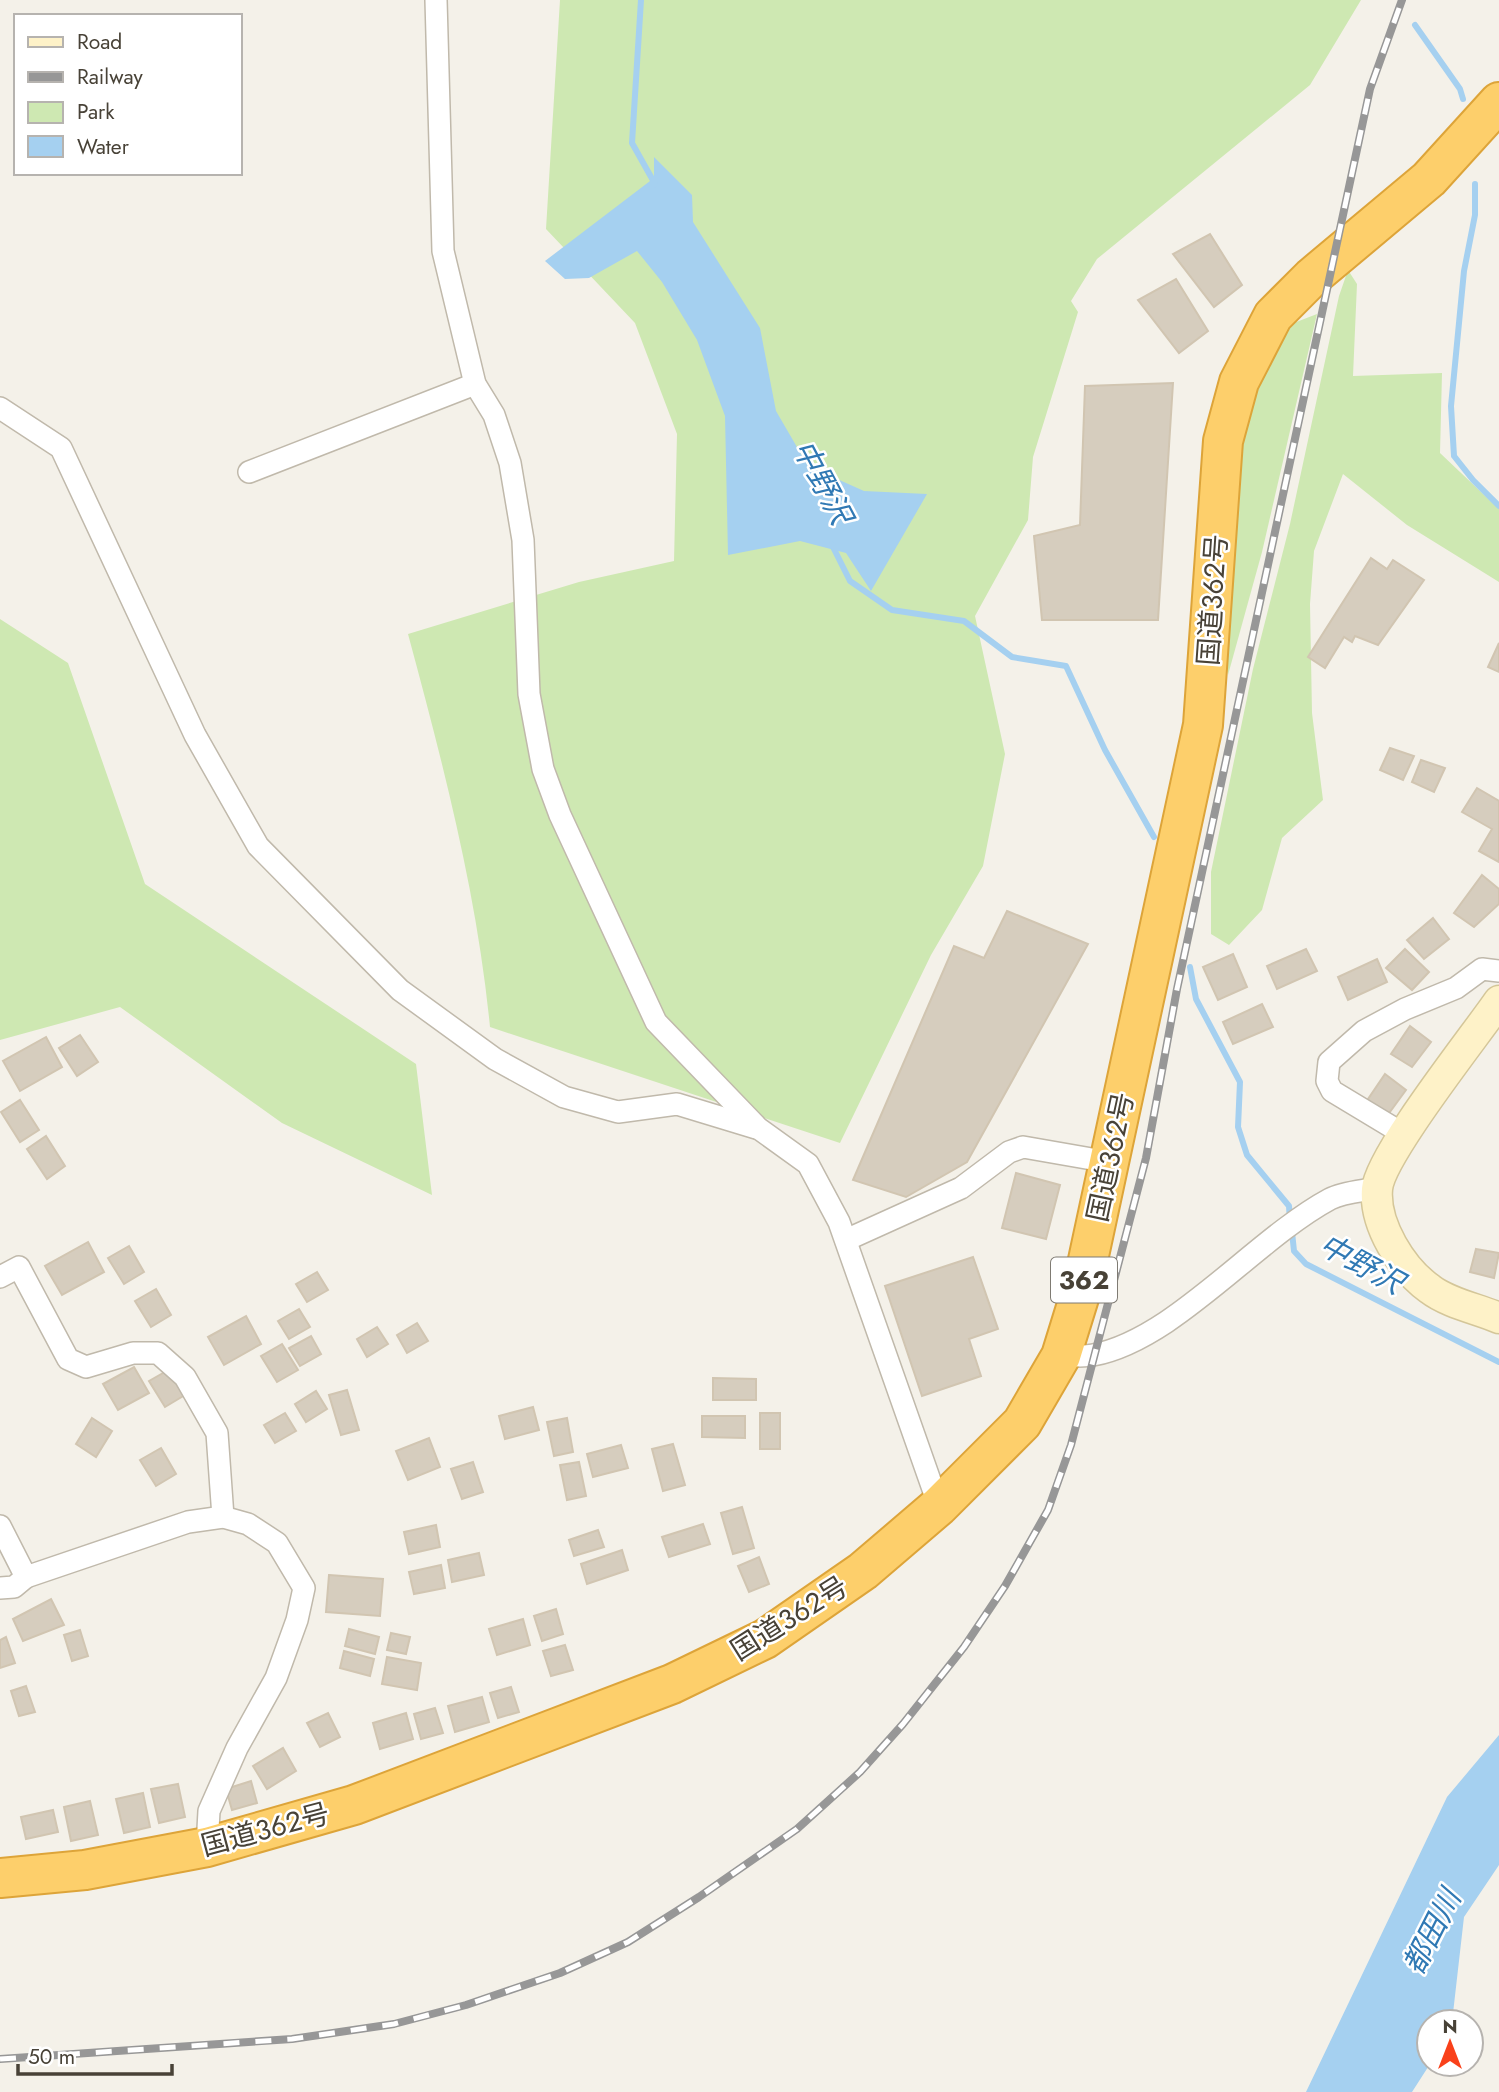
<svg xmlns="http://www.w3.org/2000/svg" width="1499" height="2092" viewBox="0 0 1499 2092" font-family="Jost,'Noto Sans JP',sans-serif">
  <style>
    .green { fill: #cee8b2 }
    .water { fill: #a5d0f0 }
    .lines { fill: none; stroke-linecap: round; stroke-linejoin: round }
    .stream { stroke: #a5d0f0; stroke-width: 6 }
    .building { fill: #d6cdbe; stroke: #d1c5b1; stroke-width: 2 }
    .street-casing { stroke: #c0b9ab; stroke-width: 24 }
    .secondary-casing { stroke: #d4c699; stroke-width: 33 }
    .highway-casing { stroke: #dda439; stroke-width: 42 }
    .street { stroke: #fff; stroke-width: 21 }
    .secondary { stroke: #fef2c8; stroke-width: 30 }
    .highway { stroke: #fdcf6b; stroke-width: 38 }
    .rail-casing { stroke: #979797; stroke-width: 8 }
    .rail { stroke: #fff; stroke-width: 5; stroke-dasharray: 16; stroke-linecap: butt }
    .labels { text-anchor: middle; stroke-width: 5; stroke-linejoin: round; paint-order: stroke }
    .shield { fill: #fff; stroke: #7f7b73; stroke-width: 2 }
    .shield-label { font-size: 26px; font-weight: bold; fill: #484237 }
    .street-label { font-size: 28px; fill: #484237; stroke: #fff }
    .water-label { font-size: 30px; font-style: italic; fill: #3079b4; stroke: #fff }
  </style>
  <rect width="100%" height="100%" fill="#f4f1e9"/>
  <g class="green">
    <path d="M560,0H1361L1310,85L1097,259L1071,301L1078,312L1033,457L1028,520L975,616L1005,754L983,866L931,955L840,1143L490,1027C477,893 443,764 408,634L579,582L674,561L677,434L635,323L546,229Z"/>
    <path d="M1348,270L1357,284L1353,376L1442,373L1440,453L1499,509V582L1407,525L1343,474L1314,551L1310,604L1312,713L1323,800L1282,838L1262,910L1229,945L1211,934V872L1253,669L1290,524L1339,296Z"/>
    <path d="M1317,314L1262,552L1228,675L1225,586L1240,410L1286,326Z"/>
    <path d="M0,619L68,663L145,884L416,1064L432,1195L282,1123L120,1007L0,1040Z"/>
  </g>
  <g class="water">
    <path d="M654,157L692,195L693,222L760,328L776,411L808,466L864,491L927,494L871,591L846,553L800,541L728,555L725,416L697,340L662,282L637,251L589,278L565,279L545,261L654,178Z"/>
    <path d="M1499,1735V1865L1464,1917L1452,2022H1429L1430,2064L1412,2092H1306L1447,1797Z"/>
  </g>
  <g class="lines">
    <g class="stream">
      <path d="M641,0L632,143L655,184"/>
      <path d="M1415,25L1460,89L1463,99"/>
      <path d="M1475,184V215L1464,271L1451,406L1454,456L1473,480L1499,506"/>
      <path d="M832,545L850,581L892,610L964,621L1012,657L1066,666L1105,750L1154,837"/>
      <path d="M1190,967L1196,999L1240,1082L1238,1127L1247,1155L1289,1206L1290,1221"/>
      <path d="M1292,1232L1294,1251L1306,1264L1499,1362"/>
    </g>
  </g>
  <g class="building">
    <path d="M1210,234L1242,285L1214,307L1173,254Z"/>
    <path d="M1176,279L1208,331L1179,353L1138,300Z"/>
    <path d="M1173,383L1158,620H1042L1034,536L1080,525L1085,386Z"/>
    <path d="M1371,558L1387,569L1393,560L1424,580L1378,645L1355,636L1352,642L1344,637L1325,668L1308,657Z"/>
    <path d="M1499,643V672L1488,667Z"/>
    <path d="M1390,748L1414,756L1403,780L1380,770Z"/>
    <path d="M1421,760L1445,768L1434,792L1412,782Z"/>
    <path d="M1477,788L1499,801V862L1479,851L1492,829L1462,812Z"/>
    <path d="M1482,875L1499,889V904L1474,927L1454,913Z"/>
    <path d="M1007,911L1088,944L967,1162L906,1197L853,1180L954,946L984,958Z"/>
    <path d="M1433,918L1449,939L1424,959L1407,940Z"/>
    <path d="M1306,949L1317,971L1277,989L1267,966Z"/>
    <path d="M1405,949L1429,972L1412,990L1386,968Z"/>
    <path d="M1233,954L1247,987L1218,1000L1203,967Z"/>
    <path d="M1377,959L1387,982L1348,1000L1338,977Z"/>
    <path d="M1262,1004L1273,1027L1233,1044L1223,1022Z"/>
    <path d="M1410,1026L1431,1042L1412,1067L1391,1054Z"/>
    <path d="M80,1035L98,1062L77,1076L59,1048Z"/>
    <path d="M46,1037L62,1067L20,1091L3,1061Z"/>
    <path d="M1385,1074L1406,1090L1387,1116L1366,1102Z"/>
    <path d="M20,1100L39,1130L20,1142L1,1112Z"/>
    <path d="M46,1136L65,1166L47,1179L27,1149Z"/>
    <path d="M1016,1173L1060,1185L1046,1239L1002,1228Z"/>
    <path d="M88,1242L104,1272L62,1295L45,1266Z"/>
    <path d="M129,1246L144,1272L124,1284L108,1258Z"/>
    <path d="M1476,1249L1499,1253L1494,1278L1470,1272Z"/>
    <path d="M973,1257L998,1329L969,1339L981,1376L922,1396L885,1286Z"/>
    <path d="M317,1272L328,1290L307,1302L296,1284Z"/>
    <path d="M156,1289L171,1315L151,1327L135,1301Z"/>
    <path d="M299,1309L310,1327L289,1339L278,1321Z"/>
    <path d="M246,1316L261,1344L224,1365L208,1337Z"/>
    <path d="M417,1323L428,1341L407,1353L397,1335Z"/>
    <path d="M377,1327L388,1344L367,1357L357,1339Z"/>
    <path d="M311,1336L321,1354L300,1366L289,1348Z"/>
    <path d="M282,1344L298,1370L277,1382L261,1356Z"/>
    <path d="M134,1367L149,1393L118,1410L103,1384Z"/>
    <path d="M170,1369L185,1395L165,1407L149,1381Z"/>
    <path d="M713,1378L756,1379V1400H713Z"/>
    <path d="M347,1390L359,1430L341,1435L329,1395Z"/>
    <path d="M316,1391L327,1409L306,1422L295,1404Z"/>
    <path d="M533,1407L539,1430L505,1439L499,1416Z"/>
    <path d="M285,1413L296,1431L275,1443L264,1425Z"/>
    <rect x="760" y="1413" width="20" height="36"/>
    <path d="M702,1416H745V1438L702,1437Z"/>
    <path d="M92,1418L112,1431L96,1457L76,1444Z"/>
    <path d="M567,1418L573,1452L554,1456L547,1422Z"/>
    <path d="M429,1438L440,1467L408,1480L396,1451Z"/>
    <path d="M673,1444L685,1485L663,1491L652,1449Z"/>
    <path d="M621,1445L628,1468L593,1477L587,1454Z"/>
    <path d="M161,1448L176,1474L156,1486L140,1460Z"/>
    <path d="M473,1462L483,1492L462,1499L451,1469Z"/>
    <path d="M579,1462L586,1496L567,1500L560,1465Z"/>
    <path d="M742,1507L754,1548L733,1554L721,1513Z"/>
    <path d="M703,1524L710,1544L669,1557L662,1537Z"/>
    <path d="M436,1525L440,1547L409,1554L404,1532Z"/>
    <path d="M598,1530L604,1547L574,1556L569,1540Z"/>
    <path d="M622,1550L628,1570L587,1584L581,1564Z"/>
    <path d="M479,1553L484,1575L452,1582L448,1560Z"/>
    <path d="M759,1557L769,1584L749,1592L738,1566Z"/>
    <path d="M441,1565L445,1588L414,1594L409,1572Z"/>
    <path d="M329,1575L383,1579L380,1616L326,1612Z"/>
    <path d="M51,1599L64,1625L23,1641L13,1619Z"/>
    <path d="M556,1609L563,1634L542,1641L534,1616Z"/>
    <path d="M523,1619L530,1645L497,1655L489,1629Z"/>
    <path d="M349,1629L379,1637L375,1654L345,1646Z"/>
    <path d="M80,1630L88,1656L72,1661L64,1635Z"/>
    <path d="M391,1633L410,1637L406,1654L387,1650Z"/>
    <path d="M6,1637L15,1663L0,1668V1640Z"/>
    <path d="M565,1645L573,1670L551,1676L543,1651Z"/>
    <path d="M344,1651L374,1659L370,1676L340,1668Z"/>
    <path d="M387,1657L421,1663L417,1690L382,1684Z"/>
    <path d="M26,1686L35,1712L19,1716L11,1691Z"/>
    <path d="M511,1687L519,1712L498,1718L490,1693Z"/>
    <path d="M482,1697L489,1722L455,1732L448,1706Z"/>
    <path d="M435,1708L443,1733L421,1739L414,1714Z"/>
    <path d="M328,1713L340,1737L320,1747L307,1723Z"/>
    <path d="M406,1713L413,1739L380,1749L373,1723Z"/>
    <path d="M283,1748L296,1771L267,1789L253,1766Z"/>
    <path d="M251,1781L257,1803L232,1810L226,1789Z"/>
    <path d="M178,1784L185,1817L159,1823L151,1789Z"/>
    <path d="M143,1793L150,1827L124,1833L116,1799Z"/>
    <path d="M90,1801L98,1835L71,1841L64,1807Z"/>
    <path d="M53,1810L58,1832L26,1839L21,1817Z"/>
  </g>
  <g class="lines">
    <g class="street-casing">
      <g id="street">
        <path d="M436,0L443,251L475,384L494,415L510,463L523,540L529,694L543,769L560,815L656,1022L758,1128L808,1164L839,1222L939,1506"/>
        <path d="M0,408L61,448L195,735L258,846L400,990L495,1059L564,1097L618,1112L677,1104L756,1128"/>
        <path d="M249,472L475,384"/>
        <path d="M1405,1135L1332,1091L1327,1081L1329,1062L1364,1031L1405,1009L1456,988L1482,969L1499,971"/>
        <path d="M846,1240L961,1188L1009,1152L1023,1147L1109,1162"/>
        <path d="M0,1277L19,1267L68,1359L86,1367L133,1353H158L185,1377L217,1433L223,1517"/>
        <path d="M1061,1356C1071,1355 1083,1357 1093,1355C1174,1340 1254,1240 1330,1199C1343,1192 1363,1191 1377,1188"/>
        <path d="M0,1526L26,1577L188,1522L223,1517L248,1524L277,1543L304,1588L297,1620L276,1678L237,1748L209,1811L207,1847"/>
        <path d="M0,1588L14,1587L26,1577"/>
      </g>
    </g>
    <g class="secondary-casing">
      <path id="secondary" d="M1499,1001C1475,1036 1380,1155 1377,1189C1374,1225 1402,1269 1430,1289C1448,1303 1478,1309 1499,1318"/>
    </g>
    <g class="highway-casing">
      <path id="highway" d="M0,1878L85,1870L207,1847L354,1805L672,1684L765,1639L863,1571L939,1506L1022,1423L1061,1356L1082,1288L1203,725L1223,441L1239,382L1273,316L1312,277L1429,179L1499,102"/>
    </g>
    <use href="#street" class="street"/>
    <use href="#secondary" class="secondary"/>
    <use href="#highway" class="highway"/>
    <g class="rail-casing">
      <path id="rail" d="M0,2059L292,2039L394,2024L466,2005L560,1973L628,1942L699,1897L797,1829L860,1772L903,1724L964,1647L1005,1586L1048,1510L1071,1445L1146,1158L1177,989L1370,89L1402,0"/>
    </g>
    <use href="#rail" class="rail"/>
  </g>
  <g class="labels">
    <rect class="shield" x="1051" y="1257.5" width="66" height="45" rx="5"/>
    <g class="shield-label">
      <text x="1084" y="1289">362</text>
    </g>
    <g class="street-label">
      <text transform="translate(1212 600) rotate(-86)" y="10">国道362号</text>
      <text transform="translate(1110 1157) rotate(-78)" y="10">国道362号</text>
      <text transform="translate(789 1618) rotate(-32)" y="10">国道362号</text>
      <text transform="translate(265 1829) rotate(-15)" y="10">国道362号</text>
    </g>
    <g class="water-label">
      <text transform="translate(822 482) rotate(62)" y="10">中野沢</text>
      <text transform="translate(1361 1264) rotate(29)" y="10">中野沢</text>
      <text transform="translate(1432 1932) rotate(-63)" y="10">都田川</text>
    </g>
  </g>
  <rect x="14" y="14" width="228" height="161" fill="#ffffff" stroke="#b6b3af" stroke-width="2"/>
  <rect x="28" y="37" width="35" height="10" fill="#fef2c8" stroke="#b6b3af" stroke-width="2"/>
  <text x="77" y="49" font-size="21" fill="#484237">Road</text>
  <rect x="28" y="72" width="35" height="10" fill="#979797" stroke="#b6b3af" stroke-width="2"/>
  <text x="77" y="84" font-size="21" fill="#484237">Railway</text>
  <rect x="28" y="102" width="35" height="21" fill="#cee8b2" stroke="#b6b3af" stroke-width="2"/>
  <text x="77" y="119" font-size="21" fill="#484237">Park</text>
  <rect x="28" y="136" width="35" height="21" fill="#a5d0f0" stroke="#b6b3af" stroke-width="2"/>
  <text x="77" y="154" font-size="21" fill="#484237">Water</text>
  <g transform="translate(1450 2043)"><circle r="33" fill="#ffffff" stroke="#b6b3af" stroke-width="2"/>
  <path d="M0-5L12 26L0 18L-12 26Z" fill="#f9411a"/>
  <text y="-10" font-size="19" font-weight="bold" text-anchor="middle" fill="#484237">N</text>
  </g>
  <path d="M18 2064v10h154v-10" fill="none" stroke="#484237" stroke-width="3.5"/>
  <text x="28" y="2064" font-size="21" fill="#484237" stroke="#ffffff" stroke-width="5" paint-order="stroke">50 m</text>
</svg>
